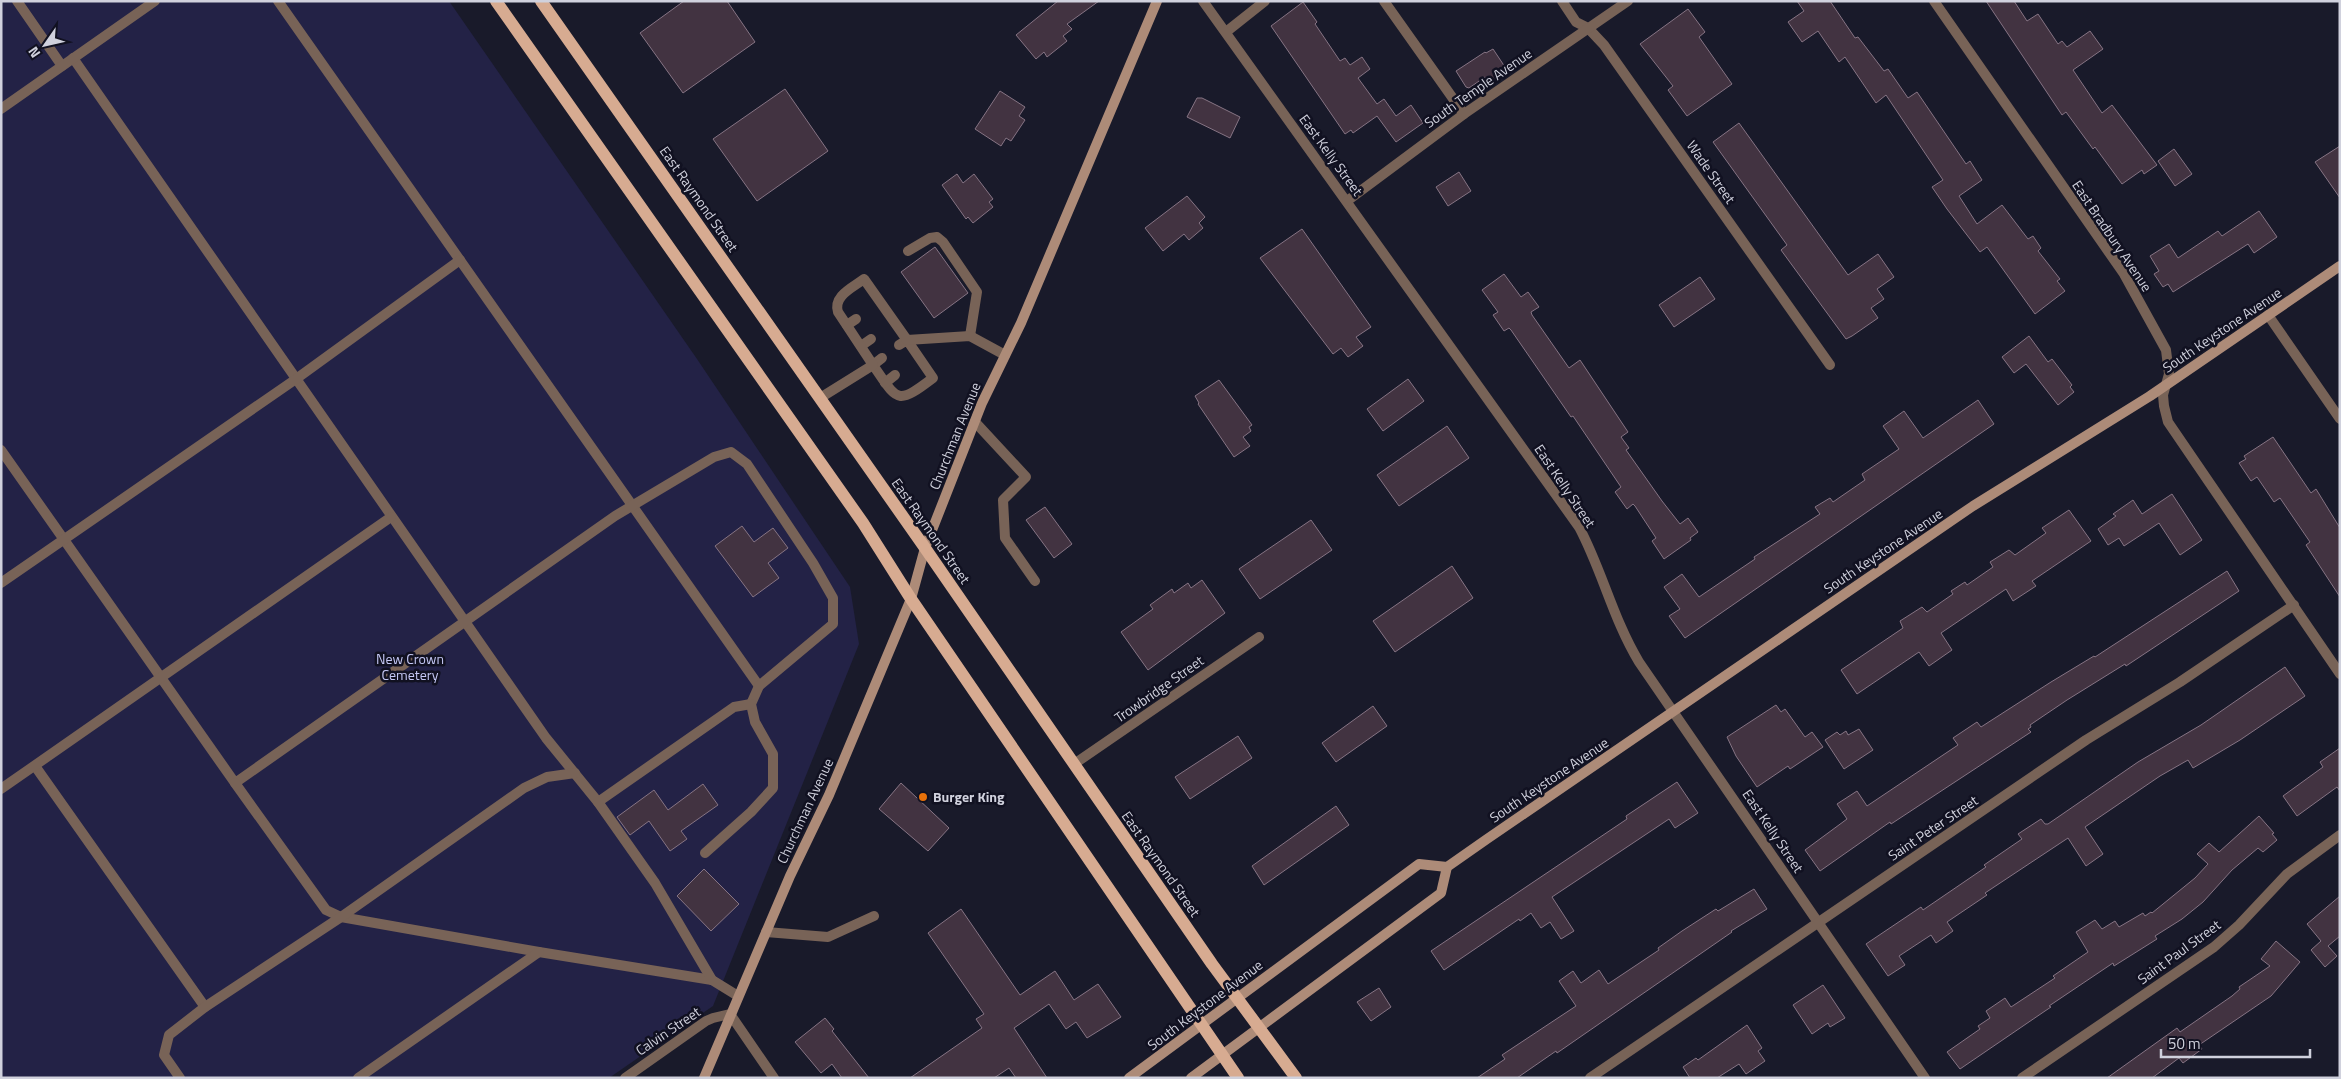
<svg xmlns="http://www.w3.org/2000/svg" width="2341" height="1079" viewBox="0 0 2341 1079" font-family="'Titillium Web',sans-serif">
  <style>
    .green { fill: #232246 }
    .building { fill: #423341; stroke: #867484 }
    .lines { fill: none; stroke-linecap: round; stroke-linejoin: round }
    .service { stroke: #786357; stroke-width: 10 }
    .minor { stroke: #786357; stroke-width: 10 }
    .secondary { stroke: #ad8b78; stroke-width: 10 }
    .primary { stroke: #d7ab91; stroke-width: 12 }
    .food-dot { fill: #e8710a; stroke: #111121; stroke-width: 2 }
    .labels { text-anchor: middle; stroke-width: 5; stroke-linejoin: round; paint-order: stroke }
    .street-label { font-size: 14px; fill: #d0d1dd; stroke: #111121 }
    .park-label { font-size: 14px; fill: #c5c8f5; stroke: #111121 }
    .poi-label { font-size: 14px; font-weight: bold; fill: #d0d1dd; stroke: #111121; text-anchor: start }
  </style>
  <rect width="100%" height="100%" fill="#191a2a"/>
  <path class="green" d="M1,1H449L697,359L850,587L859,644L713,1006L609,1078H1Z"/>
  <g class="building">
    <path d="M684,1H727L755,42L683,93L640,33Z"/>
    <path d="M1058,1H1099L1067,24L1072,29L1063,36L1067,41L1047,57L1044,52L1036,59L1016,35Z"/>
    <path d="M1797,1H1830L1855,38L1858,37L1884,71L1888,69L1908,98L1917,92L1966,164L1970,161L1982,180L1959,196L1977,224L2002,205L2028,239L2033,236L2041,248L2038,251L2060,279L2057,281L2065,291L2035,314L1987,247L1980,252L1947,209L1932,187L1943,180L1886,95L1876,103L1845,57L1839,62L1818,31L1802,42L1788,22L1804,11Z"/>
    <path d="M1986,1H2014L2027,21L2038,14L2058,44L2062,41L2067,47L2090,31L2103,49L2073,70L2102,113L2112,105L2157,165L2144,174L2142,170L2122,184L2095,147L2093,149L2066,112L2062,115Z"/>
    <path d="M1303,2L1317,22L1315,24L1340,61L1345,58L1350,65L1362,57L1370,69L1358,78L1377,104L1384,99L1396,116L1411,105L1423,123L1396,142L1377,116L1353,133L1351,130L1345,134L1271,26Z"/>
    <path d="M1688,9L1705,32L1699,37L1732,84L1687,116L1668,90L1673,86L1640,44Z"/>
    <path d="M1493,49L1507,70L1492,80L1489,76L1486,79L1485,77L1469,88L1466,87L1456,71L1485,52L1486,53Z"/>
    <path d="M785,89L828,151L757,201L713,139Z"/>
    <path d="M1000,91L1025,107L1019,116L1025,120L1011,141L1006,138L1001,146L975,129Z"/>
    <path d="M1197,98H1202L1240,117L1230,138L1187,117Z"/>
    <path d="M1739,123L1848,275L1878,254L1894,277L1877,289L1884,299L1871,308L1878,318L1852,336L1846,339L1781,250L1787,245L1713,142Z"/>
    <path d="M2340,146V198L2315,162Z"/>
    <path d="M2174,149L2192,174L2175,186L2158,161Z"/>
    <path d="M1459,172L1471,191L1448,206L1436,187Z"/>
    <path d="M957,174L963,183L974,174L993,199L989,202L993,207L973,223L968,217L966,219L942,185Z"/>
    <path d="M1187,196L1205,217L1199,223L1203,228L1189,240L1184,234L1163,251L1145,228Z"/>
    <path d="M2259,211L2277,237L2254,253L2248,244L2173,292L2168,284L2163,287L2154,274L2159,271L2150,256L2169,244L2178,258L2218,231L2222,236Z"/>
    <path d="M1302,229L1371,327L1356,337L1363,346L1348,357L1341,348L1333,354L1260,258Z"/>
    <path d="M935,247L968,293L934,318L901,272Z"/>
    <path d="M1504,274L1521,297L1528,292L1539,307L1531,312L1532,315L1569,368L1580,360L1628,432L1621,437L1629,448L1626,450L1662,501L1680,524L1688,518L1698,532L1690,538L1691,540L1664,559L1652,541L1656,538L1635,506L1633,504L1627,509L1615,492L1621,487L1573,416L1571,417L1511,330L1509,328L1504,331L1493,315L1498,312L1482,290Z"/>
    <path d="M1700,277L1715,299L1674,327L1659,305Z"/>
    <path d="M2029,336L2048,362L2052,359L2072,385L2070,387L2074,392L2058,405L2026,364L2014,373L2002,357Z"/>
    <path d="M1408,379L1424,401L1383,431L1367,409Z"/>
    <path d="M1219,380L1252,425L1249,427L1251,431L1243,437L1250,446L1234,457L1198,404L1199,403L1195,396Z"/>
    <path d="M1978,400L1994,424L1685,638L1669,616L1680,609L1664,587L1682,574L1699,597L1755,559L1754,557L1820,514L1815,507L1830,498L1833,502L1865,480L1862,474L1899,449L1883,426L1904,411L1923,438Z"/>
    <path d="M1447,426L1469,458L1399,506L1377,475Z"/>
    <path d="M2273,437L2311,493L2316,489L2340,528V597L2306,545L2310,542L2280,498L2274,502L2257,477L2251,481L2239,463L2246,459L2244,456Z"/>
    <path d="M2172,494L2202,540L2180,555L2159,523L2124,546L2119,538L2108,545L2098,529L2116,516L2113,514L2133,500L2142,514Z"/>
    <path d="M1045,507L1072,544L1054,558L1026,520Z"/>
    <path d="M2069,510L2091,541L2032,581L2036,586L2013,601L2006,589L1941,633L1952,650L1929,666L1919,652L1857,694L1841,670L1903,628L1900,621L1922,607L1927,612L1953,594L1951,591L1965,582L1967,585L1993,567L1990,562L2009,550L2015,555L2046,533L2042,528Z"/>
    <path d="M1311,520L1332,550L1260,599L1239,569Z"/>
    <path d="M742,526L754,542L773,528L788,548L768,563L779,578L753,597L715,546Z"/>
    <path d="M1452,566L1473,598L1395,652L1373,621Z"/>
    <path d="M2227,571L2239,591L2126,666L2125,664L2067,700L2030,725L2031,727L2028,729L2031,732L1891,824L1890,822L1820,871L1805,850L1847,819L1837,804L1857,791L1867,806L1958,745L1953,738L1977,722L1981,727L2051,682L2094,656L2095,657Z"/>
    <path d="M1202,580L1225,613L1148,670L1121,632L1153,609L1150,605L1172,589L1174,593L1188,583L1191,588Z"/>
    <path d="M2285,667L2305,696L2240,740L2193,768L2188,760L2160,776L2085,827L2103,854L2086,866L2068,838L1985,893L1987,895L1947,922L1953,931L1936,943L1931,935L1899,956L1905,965L1888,976L1866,944L1921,907L1923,910L1986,867L1984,865L2022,839L2018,834L2041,819L2045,824H2048L2138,762L2201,725Z"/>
    <path d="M1776,705L1781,712L1785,709L1805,737L1812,732L1823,747L1790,769L1788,766L1757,787L1736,756L1727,737Z"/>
    <path d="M1373,706L1387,726L1336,762L1322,743Z"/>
    <path d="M1859,729L1873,750L1844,769L1825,740L1837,732L1840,735L1846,731L1848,735Z"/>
    <path d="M1238,736L1252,758L1190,799L1175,777Z"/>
    <path d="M2340,748V791L2337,787L2297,816L2283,796L2323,767L2320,762Z"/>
    <path d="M1677,782L1698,813L1675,828L1669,819L1552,897L1574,931L1561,939L1550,922L1541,928L1531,913L1520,921L1519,919L1444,970L1431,951L1627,819L1626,816Z"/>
    <path d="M901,783L949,828L928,851L879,809Z"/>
    <path d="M703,784L718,805L681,831L687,839L670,851L649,821L630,835L617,817L654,790L668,810Z"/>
    <path d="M1336,806L1349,825L1264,885L1252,866Z"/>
    <path d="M2259,816L2274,833L2272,834L2277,840L2263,852L2258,848L2232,870L2203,902L2182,919L2155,936L2157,939L2114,966L2113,963L2049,1006L2051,1007L2045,1011L1960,1069L1947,1052L1980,1029L1978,1026L1990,1018L1986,1011L2005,998L2011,1007L2055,978L2053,976L2088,952L2076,932L2095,920L2102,929L2115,921L2119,927L2143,913L2145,916L2151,912L2152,913L2195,878L2208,864L2197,854L2209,843L2219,852Z"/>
    <path d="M704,869L739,904L711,931L677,896Z"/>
    <path d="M1754,889L1767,909L1731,931L1732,932L1557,1053L1556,1051L1517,1078H1477L1505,1059L1502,1055L1576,1006L1559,981L1573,971L1581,983L1599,970L1608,984L1659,950L1658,948L1682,931L1716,909L1718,911Z"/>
    <path d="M2340,896V936L2328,946L2337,956L2325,967L2311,950L2321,941L2307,924Z"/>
    <path d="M961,909L1020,995L1055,971L1074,1000L1098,984L1121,1017L1087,1038L1076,1022L1066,1029L1049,1004L1014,1028L1047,1078H1016L1009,1068L994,1078H910L982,1028L976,1019L984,1014L928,933Z"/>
    <path d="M2276,941L2300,962L2271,996L2199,1045L2202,1049L2183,1063L2179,1058L2152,1078H2107L2177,1028L2180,1032L2232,996L2240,989L2239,987L2270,966L2261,959Z"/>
    <path d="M1823,985L1845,1018L1830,1027L1828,1023L1812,1034L1793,1005Z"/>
    <path d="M1379,988L1391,1007L1371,1021L1357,1002Z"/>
    <path d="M825,1018L834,1029L832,1031L869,1078H842L832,1064L821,1073L795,1042Z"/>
    <path d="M1747,1025L1762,1048L1758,1051L1765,1061L1746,1074L1739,1064L1717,1078H1690L1683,1067L1696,1058L1698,1060Z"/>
  </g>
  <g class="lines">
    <g class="service">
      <path d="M17,1L62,66"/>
      <path d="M278,1L759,686"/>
      <path d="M1384,1L1464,114"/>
      <path d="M1226,32L1265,1"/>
      <path d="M73,58L546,738L598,802"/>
      <path d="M1,109L155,1"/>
      <path d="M908,251L930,238L937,237L943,242L977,292L970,336"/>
      <path d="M2268,315L2340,419"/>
      <path d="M847,325L856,319"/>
      <path d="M861,346L871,339"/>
      <path d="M882,358L873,365C898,401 896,406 933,378L907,340L899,345"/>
      <path d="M885,383L895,375"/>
      <path d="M820,398L873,365L838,312C833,296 852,288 864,279L907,340L970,336L1005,355"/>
      <path d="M975,422L1026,477L1003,500L1005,538L1035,581"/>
      <path d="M1,450L235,783L615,516L714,457L731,452L747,464L813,563L833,598V624L759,686L751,704L755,722L773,754V788L751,812L705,853"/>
      <path d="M1,583L296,379L460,260"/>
      <path d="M35,766L205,1007"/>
      <path d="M235,783L326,910L341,917L539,952L712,980"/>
      <path d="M1,789L391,517"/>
      <path d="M766,932L828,937L874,916"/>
      <path d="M738,996L712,980L655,883L598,802L734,707L751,704"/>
      <path d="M180,1078L164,1055L169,1035L205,1007L341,917L524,788L547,777L575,773"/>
      <path d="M358,1078L539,952"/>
    </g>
    <g class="minor">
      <path d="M1203,1L1579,527C1602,570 1613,619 1639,662L1925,1078"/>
      <path d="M1562,1L1576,22L1588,28L1604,45L1830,365"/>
      <path d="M1934,1L2124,274L2166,350L2169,374L2163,395L2164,406L2168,422L2340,674"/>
      <path d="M1347,201L1464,114L1628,1"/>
      <path d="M1074,764L1259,637"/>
      <path d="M625,1078L706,1021L713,1018L730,1014L774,1078"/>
      <path d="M1590,1078L2086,740L2180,682L2294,605"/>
      <path d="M2022,1078L2214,947L2239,925L2287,874L2340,835"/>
    </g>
    <g class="secondary">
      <path d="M704,1078L790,876L829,795L911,599L925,548L982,403L1021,323L1157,1"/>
      <path d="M1129,1078L1419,864L1447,867"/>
      <path d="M1191,1078L1441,893L1447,867L1487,839L1973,506L2150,396L2340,266"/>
    </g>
    <g class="primary">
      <path d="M496,1L863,523L911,599L1238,1078"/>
      <path d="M541,1L925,548L1212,964L1296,1078"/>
    </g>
  </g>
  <circle class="food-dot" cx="923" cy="797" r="5"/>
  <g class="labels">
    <g class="street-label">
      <text transform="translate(1478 88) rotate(-35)" y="5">South Temple Avenue</text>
      <text transform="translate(1331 155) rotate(54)" y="5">East Kelly Street</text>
      <text transform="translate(1711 172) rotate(55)" y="5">Wade Street</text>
      <text transform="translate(699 199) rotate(55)" y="5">East Raymond Street</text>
      <text transform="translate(2112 236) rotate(56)" y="5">East Bradbury Avenue</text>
      <text transform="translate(2222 330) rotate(-34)" y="5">South Keystone Avenue</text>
      <text transform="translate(955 436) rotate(-68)" y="5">Churchman Avenue</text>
      <text transform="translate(1565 486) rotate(56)" y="5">East Kelly Street</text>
      <text transform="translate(931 531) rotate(55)" y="5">East Raymond Street</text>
      <text transform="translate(1883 551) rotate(-34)" y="5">South Keystone Avenue</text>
      <text transform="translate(1159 689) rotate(-35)" y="5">Trowbridge Street</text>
      <text transform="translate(1549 780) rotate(-34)" y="5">South Keystone Avenue</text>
      <text transform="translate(805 811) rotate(-65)" y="5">Churchman Avenue</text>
      <text transform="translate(1933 828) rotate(-34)" y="5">Saint Peter Street</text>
      <text transform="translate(1773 831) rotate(56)" y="5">East Kelly Street</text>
      <text transform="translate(1161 864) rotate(55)" y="5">East Raymond Street</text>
      <text transform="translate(2179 952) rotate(-36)" y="5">Saint Paul Street</text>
      <text transform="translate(1205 1005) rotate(-37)" y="5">South Keystone Avenue</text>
      <text transform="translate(668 1031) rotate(-34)" y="5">Calvin Street</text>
    </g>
    <g class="park-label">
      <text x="410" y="664">New Crown<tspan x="410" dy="16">Cemetery</tspan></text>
    </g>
    <g class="poi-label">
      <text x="933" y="802">Burger King</text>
    </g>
  </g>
  <rect width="2341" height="1079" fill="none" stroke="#d0d1dd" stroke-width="5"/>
  <g transform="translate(45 45) rotate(236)" stroke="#111121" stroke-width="4" paint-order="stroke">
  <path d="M0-4L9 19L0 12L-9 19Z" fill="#d0d1dd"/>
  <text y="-8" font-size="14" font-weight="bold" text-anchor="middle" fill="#d0d1dd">N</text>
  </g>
  <path d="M2161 1049v8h149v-8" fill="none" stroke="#d0d1dd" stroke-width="2.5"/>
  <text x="2168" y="1049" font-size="15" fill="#d0d1dd" stroke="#111121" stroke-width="4" paint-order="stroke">50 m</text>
</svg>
